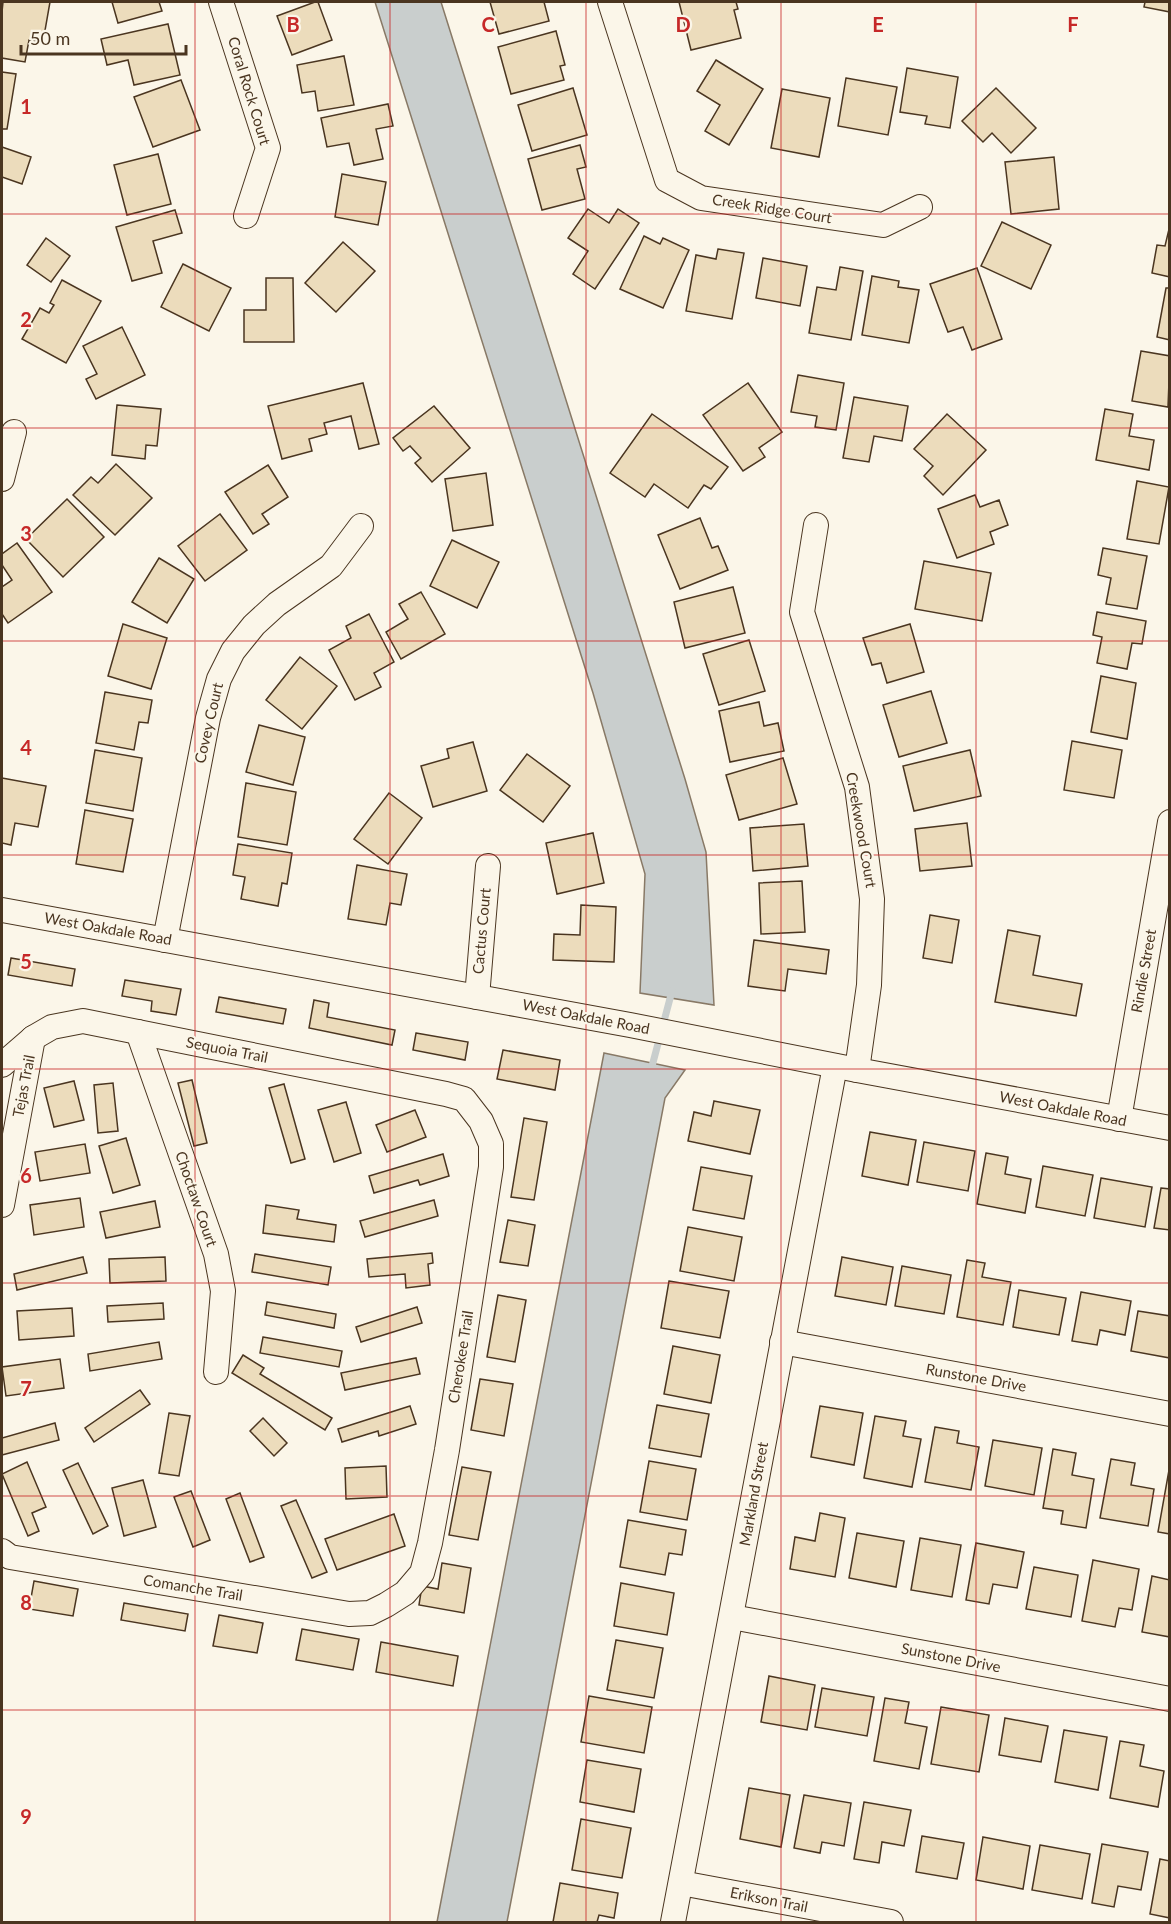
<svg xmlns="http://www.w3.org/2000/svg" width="1171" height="1924" viewBox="0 0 1171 1924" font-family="Lato,sans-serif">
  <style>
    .water { fill: #c9cecd; stroke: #887966; stroke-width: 1.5 }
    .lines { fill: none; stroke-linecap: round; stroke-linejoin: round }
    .stream { stroke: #c9cecd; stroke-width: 7 }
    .building { fill: #ecdcbc; stroke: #4a3520; stroke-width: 1.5 }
    .minor-casing { stroke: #4a3520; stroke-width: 26 }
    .minor { stroke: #fbf6e9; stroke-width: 24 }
    .grid { fill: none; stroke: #c62828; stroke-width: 1.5; stroke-opacity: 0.55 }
    .labels { text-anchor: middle; stroke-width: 4.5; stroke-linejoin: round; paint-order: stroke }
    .street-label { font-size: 15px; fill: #4a3520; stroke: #fbf6e9 }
    .grid-label { font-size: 20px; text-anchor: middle; font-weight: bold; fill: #c62828; stroke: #fbf6e9; stroke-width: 4.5; stroke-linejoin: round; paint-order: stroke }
  </style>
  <rect width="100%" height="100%" fill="#fbf6e9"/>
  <g class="water">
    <path d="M375,2H441L685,779L706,852L714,1005L640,993L645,874L593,693Z"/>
    <path d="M604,1053L685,1070L665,1098L507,1922H437Z"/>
  </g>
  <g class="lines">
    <path class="stream" d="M651,1070L672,991"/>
  </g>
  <g class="building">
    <path d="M3,2H50L43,42L29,40L25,62L2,58V12Z"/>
    <path d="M112,2H159L162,11L118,23Z"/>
    <path d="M315,2H318L332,40L292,55L277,16Z"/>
    <path d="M490,2H544L549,21L499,34Z"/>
    <path d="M679,2H736L738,9L734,10L741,38L691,50Z"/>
    <path d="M1145,2H1170V12L1144,7Z"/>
    <path d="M168,24L180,75L134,85L128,60L107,65L101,39Z"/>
    <path d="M556,31L565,65L560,66L564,80L511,94L498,47Z"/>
    <path d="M344,56L354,105L318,111L315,91L302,93L297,65Z"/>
    <path d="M716,60L763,89L729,145L705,131L720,105L697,91Z"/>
    <path d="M907,68L958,77L950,128L925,124L927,116L900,112Z"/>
    <path d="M2,72L16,74L7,129H2Z"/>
    <path d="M846,78L897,87L888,135L838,126Z"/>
    <path d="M181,80L200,130L153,147L134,97Z"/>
    <path d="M573,88L587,135L532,151L518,105Z"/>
    <path d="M996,88L1036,128L1011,153L992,133L983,142L962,121Z"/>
    <path d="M782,89L830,98L819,157L771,148Z"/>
    <path d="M388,104L393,126L376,129L383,159L354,165L349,143L327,147L321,118Z"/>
    <path d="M580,145L586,167L577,169L585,199L542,210L528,159Z"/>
    <path d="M2,147L31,157L22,184L2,177Z"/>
    <path d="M158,154L171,204L127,215L114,165Z"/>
    <path d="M1054,157L1059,209L1011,214L1005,162Z"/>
    <path d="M342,174L386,182L378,225L335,217Z"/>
    <path d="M588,209L609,223L618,209L639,223L595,289L573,274L588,251L568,238Z"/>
    <path d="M175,210L182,233L153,241L162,273L132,281L116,227Z"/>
    <path d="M1002,222L1051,245L1031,289L981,266Z"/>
    <path d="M1170,225V277L1152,273L1157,245L1165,246Z"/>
    <path d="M644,236L660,244L663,238L689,250L663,308L620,289Z"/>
    <path d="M46,238L70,256L51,282L27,265Z"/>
    <path d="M343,242L375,271L336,312L305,283Z"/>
    <path d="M718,249L744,253L732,319L686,311L696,255L716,259Z"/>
    <path d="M763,258L807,266L800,306L756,298Z"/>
    <path d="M183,264L231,288L209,331L161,307Z"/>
    <path d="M840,267L863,271L851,340L809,333L817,287L836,290Z"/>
    <path d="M977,268L1002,339L972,350L963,327L948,332L930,284Z"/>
    <path d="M872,276L899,281L898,287L919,290L909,343L862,335Z"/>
    <path d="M266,278H293L294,342H244V310H266Z"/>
    <path d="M62,280L101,301L66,363L22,339L40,308L49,313L54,305L50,303Z"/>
    <path d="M1166,288H1170V340L1157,337Z"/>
    <path d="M122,327L145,375L96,399L86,379L97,374L83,346Z"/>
    <path d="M1141,351L1170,356L1168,407L1132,401Z"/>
    <path d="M798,375L844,383L836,430L815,427L817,416L791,412Z"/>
    <path d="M363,383L379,444L359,449L351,416L324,423L327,434L309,439L312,451L282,459L268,406Z"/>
    <path d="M748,383L782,432L759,448L765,457L743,471L703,415Z"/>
    <path d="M854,397L908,406L902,441L874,436L869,462L843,458Z"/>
    <path d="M117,405L161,409L157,446L146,445L145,459L112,455Z"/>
    <path d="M434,406L470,448L432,482L415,463L421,458L410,446L403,451L393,438Z"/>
    <path d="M1105,409L1133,414L1129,436L1154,440L1149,470L1096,460Z"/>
    <path d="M652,414L728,467L711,489L704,485L688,508L654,484L645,497L610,473Z"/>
    <path d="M947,414L986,450L943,495L924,476L933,466L914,449Z"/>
    <path d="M116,464L152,498L115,535L73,495L91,477L98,483Z"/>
    <path d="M268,465L288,497L262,514L269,524L253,534L225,492Z"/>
    <path d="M486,473L493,525L453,531L445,479Z"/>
    <path d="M1137,481L1169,487L1159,544L1127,539Z"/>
    <path d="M975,495L980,507L999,500L1008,525L990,532L994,544L957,558L938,509Z"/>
    <path d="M67,499L104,537L63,577L26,539Z"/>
    <path d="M220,514L247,550L205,581L178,546Z"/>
    <path d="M700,518L712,548L718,546L728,570L680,589L658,535Z"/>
    <path d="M452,540L499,562L477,608L430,586Z"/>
    <path d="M17,543L52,592L8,623L2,614V587L12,580L2,565V554Z"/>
    <path d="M1103,548L1147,556L1137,609L1106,604L1111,578L1098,575Z"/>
    <path d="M159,558L194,579L167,623L132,602Z"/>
    <path d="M924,561L991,573L982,621L915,609Z"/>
    <path d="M733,587L745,633L685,648L674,602Z"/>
    <path d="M421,592L445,634L401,659L386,632L408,619L399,604Z"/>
    <path d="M1097,612L1146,621L1142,644L1132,643L1127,669L1097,663L1102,637L1093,635Z"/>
    <path d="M369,614L394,662L374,673L381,687L355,700L329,650L351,638L346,626Z"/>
    <path d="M123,624L167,638L151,689L108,676Z"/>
    <path d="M910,624L924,672L887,683L881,663L872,665L863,638Z"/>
    <path d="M749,640L765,691L719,705L703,654Z"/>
    <path d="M300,657L337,686L302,729L266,700Z"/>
    <path d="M1101,676L1136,683L1127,739L1091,732Z"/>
    <path d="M931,691L947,743L899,757L883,705Z"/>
    <path d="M105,692L152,700L148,723L139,722L134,750L96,743Z"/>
    <path d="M759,702L764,726L778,723L784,751L730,762L719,711Z"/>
    <path d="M259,725L305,737L293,785L246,772Z"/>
    <path d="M1072,741L1122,750L1114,798L1064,790Z"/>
    <path d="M473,742L487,791L433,807L421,766L449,758L447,749Z"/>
    <path d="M95,750L142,758L133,811L86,803Z"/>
    <path d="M970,750L981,796L914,811L903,766Z"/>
    <path d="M527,754L570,786L543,822L500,790Z"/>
    <path d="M783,758L797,804L739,820L726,775Z"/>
    <path d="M2,778L46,786L38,827L15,823L11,845L2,843Z"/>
    <path d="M246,783L296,792L287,845L238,837Z"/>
    <path d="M389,793L422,818L388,864L354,839Z"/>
    <path d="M85,810L133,819L123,872L76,864Z"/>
    <path d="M967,823L972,866L920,871L915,829Z"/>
    <path d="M804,824L808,866L753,871L750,828Z"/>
    <path d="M593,833L604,883L557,894L546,843Z"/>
    <path d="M238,844L292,853L287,884L282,883L278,906L241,899L245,877L233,875Z"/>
    <path d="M357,865L407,874L401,905L390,903L386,925L348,919Z"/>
    <path d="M802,881L805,932L761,934L759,883Z"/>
    <path d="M581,905L616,907L614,962L553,960L554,934L580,935Z"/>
    <path d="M930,915L959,920L952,963L923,958Z"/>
    <path d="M1008,930L1040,936L1033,975L1082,984L1076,1016L995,1002Z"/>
    <path d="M754,940L829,950L826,974L788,969L785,991L748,986Z"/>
    <path d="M11,958L75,969L72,986L8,975Z"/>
    <path d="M125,980L181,989L176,1015L151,1011L152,1001L122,996Z"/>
    <path d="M219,997L286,1009L283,1024L216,1012Z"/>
    <path d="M314,1000L329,1003L327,1017L395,1030L392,1045L309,1028Z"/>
    <path d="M416,1033L468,1042L465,1060L413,1050Z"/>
    <path d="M503,1050L560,1060L555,1090L497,1079Z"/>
    <path d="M192,1080L207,1143L194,1146L178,1083Z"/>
    <path d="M74,1081L84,1120L54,1127L44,1088Z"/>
    <path d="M113,1083L118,1131L98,1133L94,1085Z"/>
    <path d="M284,1084L305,1159L291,1163L269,1088Z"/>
    <path d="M714,1101L760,1110L750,1154L688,1141L694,1112L711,1116Z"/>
    <path d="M346,1102L361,1153L334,1162L318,1110Z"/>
    <path d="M415,1110L426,1137L387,1152L376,1125Z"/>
    <path d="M524,1118L547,1122L534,1200L511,1197Z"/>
    <path d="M870,1132L916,1140L908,1185L862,1176Z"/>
    <path d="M126,1138L140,1185L113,1193L99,1146Z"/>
    <path d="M924,1142L975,1151L968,1191L917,1182Z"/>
    <path d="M85,1144L90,1173L40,1181L35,1152Z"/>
    <path d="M986,1153L1008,1157L1005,1174L1031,1179L1025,1213L977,1204Z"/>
    <path d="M443,1154L449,1176L420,1185L418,1180L374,1193L369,1176Z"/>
    <path d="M1043,1166L1093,1175L1085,1216L1036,1207Z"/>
    <path d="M701,1167L752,1176L744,1219L693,1210Z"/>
    <path d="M1101,1178L1152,1187L1145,1227L1094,1218Z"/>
    <path d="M1161,1188L1170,1189V1230L1154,1228Z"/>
    <path d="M80,1198L84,1227L34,1235L30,1205Z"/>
    <path d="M434,1200L438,1216L365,1237L360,1221Z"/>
    <path d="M155,1201L160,1227L106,1238L100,1212Z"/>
    <path d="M266,1205L299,1210L297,1219L336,1225L334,1242L263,1233Z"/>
    <path d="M508,1220L535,1225L528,1266L500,1262Z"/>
    <path d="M688,1227L742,1237L734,1281L680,1271Z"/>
    <path d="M432,1253L433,1263L428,1264L430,1285L406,1288L405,1274L369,1277L367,1259Z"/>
    <path d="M255,1254L331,1267L328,1285L252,1272Z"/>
    <path d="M83,1257L87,1273L17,1290L14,1274Z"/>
    <path d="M165,1257L166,1281L110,1283L109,1259Z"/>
    <path d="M842,1257L893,1267L886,1305L835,1296Z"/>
    <path d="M967,1260L985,1263L982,1277L1011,1282L1003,1325L957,1317Z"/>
    <path d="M902,1266L951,1275L944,1314L895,1306Z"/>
    <path d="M669,1281L729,1291L720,1338L661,1328Z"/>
    <path d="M1019,1290L1066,1298L1059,1335L1013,1327Z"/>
    <path d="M1081,1292L1131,1301L1125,1335L1100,1330L1097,1345L1072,1341Z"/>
    <path d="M498,1295L526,1300L515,1362L487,1357Z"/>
    <path d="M267,1302L336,1314L334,1328L265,1315Z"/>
    <path d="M163,1303L164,1319L108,1322L107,1306Z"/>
    <path d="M417,1307L422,1323L361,1342L356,1327Z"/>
    <path d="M72,1308L74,1336L19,1340L17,1311Z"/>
    <path d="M1138,1311L1170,1316V1358L1131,1351Z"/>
    <path d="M263,1337L342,1351L339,1367L260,1353Z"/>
    <path d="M159,1342L162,1359L90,1371L88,1354Z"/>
    <path d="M673,1346L720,1355L711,1403L664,1394Z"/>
    <path d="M243,1355L264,1368L260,1374L332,1418L325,1430L232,1373Z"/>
    <path d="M416,1358L420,1374L345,1390L341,1373Z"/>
    <path d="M60,1359L64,1388L6,1396L2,1367Z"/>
    <path d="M480,1379L513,1384L504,1436L471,1430Z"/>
    <path d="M140,1390L150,1404L94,1442L85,1428Z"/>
    <path d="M657,1405L709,1414L701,1457L649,1448Z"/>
    <path d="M410,1406L416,1424L379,1436L378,1431L342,1442L338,1429Z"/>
    <path d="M820,1406L863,1413L854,1465L811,1457Z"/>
    <path d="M169,1413L190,1416L179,1476L159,1473Z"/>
    <path d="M875,1416L906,1421L903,1436L921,1439L912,1487L864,1478Z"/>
    <path d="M263,1418L287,1443L274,1456L250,1431Z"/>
    <path d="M55,1423L59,1440L2,1455V1438Z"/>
    <path d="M935,1427L959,1431L957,1443L979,1447L971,1490L925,1482Z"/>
    <path d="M993,1440L1042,1448L1034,1495L985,1486Z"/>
    <path d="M1053,1449L1076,1453L1072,1475L1094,1479L1086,1528L1061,1524L1063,1511L1043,1508Z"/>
    <path d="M1111,1459L1135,1463L1131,1485L1154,1489L1148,1526L1100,1518Z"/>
    <path d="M649,1461L696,1469L687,1520L640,1512Z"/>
    <path d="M27,1462L46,1507L32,1513L39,1531L28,1536L2,1474Z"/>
    <path d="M78,1463L108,1526L93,1534L63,1470Z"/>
    <path d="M386,1466L387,1497L346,1499L345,1468Z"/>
    <path d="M462,1467L491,1472L478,1540L449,1535Z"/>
    <path d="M1169,1470H1170V1534L1158,1532Z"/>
    <path d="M143,1480L156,1527L124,1536L112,1488Z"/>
    <path d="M191,1491L210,1540L193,1547L174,1497Z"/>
    <path d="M240,1493L264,1557L250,1562L226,1499Z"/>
    <path d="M296,1500L327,1572L312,1578L281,1506Z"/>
    <path d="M820,1513L845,1518L835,1577L790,1569L795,1537L815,1541Z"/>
    <path d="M394,1514L405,1546L337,1570L325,1539Z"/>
    <path d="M628,1520L686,1530L682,1555L669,1553L665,1575L620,1567Z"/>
    <path d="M857,1533L904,1541L896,1587L849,1578Z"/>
    <path d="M920,1538L961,1545L952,1597L911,1590Z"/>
    <path d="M976,1543L1024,1552L1017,1588L993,1584L989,1604L966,1600Z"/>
    <path d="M1093,1560L1139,1569L1132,1610L1119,1608L1115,1627L1082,1621Z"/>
    <path d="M442,1563L471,1568L464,1613L419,1605L422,1586L438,1589Z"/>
    <path d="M1034,1567L1078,1575L1071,1617L1026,1609Z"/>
    <path d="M1152,1576L1170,1580V1637L1142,1632Z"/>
    <path d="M34,1581L78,1589L73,1616L29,1609Z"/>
    <path d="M621,1583L674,1593L667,1635L614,1626Z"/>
    <path d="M124,1603L188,1614L185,1631L121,1620Z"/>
    <path d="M219,1615L263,1623L257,1653L213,1646Z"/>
    <path d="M302,1629L359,1639L353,1670L296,1660Z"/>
    <path d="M616,1640L663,1648L654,1698L607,1690Z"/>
    <path d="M381,1642L458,1656L453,1686L376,1672Z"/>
    <path d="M769,1676L815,1685L807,1730L761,1722Z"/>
    <path d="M822,1688L874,1697L867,1736L815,1727Z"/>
    <path d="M589,1696L652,1707L644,1753L581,1742Z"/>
    <path d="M885,1698L909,1702L905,1723L927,1727L919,1769L874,1761Z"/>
    <path d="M941,1707L989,1715L979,1772L931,1764Z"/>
    <path d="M1005,1718L1048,1726L1041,1762L999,1755Z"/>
    <path d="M1064,1730L1107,1737L1098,1790L1055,1782Z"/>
    <path d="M1120,1741L1144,1745L1140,1766L1164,1771L1158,1807L1110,1798Z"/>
    <path d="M587,1760L641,1769L634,1812L580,1802Z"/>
    <path d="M749,1788L790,1795L781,1847L740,1839Z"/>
    <path d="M804,1795L851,1803L844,1846L822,1842L820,1853L794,1848Z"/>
    <path d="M864,1802L911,1810L904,1846L882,1842L879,1863L854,1859Z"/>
    <path d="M581,1819L631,1828L622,1878L572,1870Z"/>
    <path d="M922,1836L964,1843L957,1879L916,1872Z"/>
    <path d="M983,1837L1030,1846L1023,1889L976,1880Z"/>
    <path d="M1102,1844L1148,1852L1141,1890L1118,1886L1114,1907L1092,1903Z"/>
    <path d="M1040,1845L1090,1854L1082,1899L1032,1890Z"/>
    <path d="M1160,1859L1170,1861V1918L1150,1914Z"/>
    <path d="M560,1883L618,1893L614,1918L599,1915L597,1922H553Z"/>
  </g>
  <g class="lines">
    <g class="minor-casing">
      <g id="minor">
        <path d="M221,2L268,148L246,216"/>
        <path d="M610,2L667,180L701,198L883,225L920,207"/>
        <path d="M2,479L14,432"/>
        <path d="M816,525L802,612L857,787L872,899L869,985L857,1070"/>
        <path d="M2,910L630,1025L857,1070L1170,1128"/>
        <path d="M165,940L208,718L219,679L233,651L254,625L277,604L331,566L361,526"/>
        <path d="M477,997L488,866"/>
        <path d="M138,1032L216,1254L223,1291L216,1372"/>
        <path d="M2,1065L33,1038L52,1027L83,1021L446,1094L464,1099L481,1121L491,1144V1167L447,1450L430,1543L422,1573L405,1593L386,1605L370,1613L349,1614L10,1557L2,1551"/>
        <path d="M1119,1119L1170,822"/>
        <path d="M2,1205L33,1038"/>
        <path d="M782,1342L1170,1414"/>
        <path d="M732,1617L1170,1699"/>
        <path d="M681,1883L891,1922"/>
        <path d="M673,1922L835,1066"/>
      </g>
    </g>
    <use href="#minor" class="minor"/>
  </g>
  <path class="grid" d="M195,2V1922M390,2V1922M586,2V1922M781,2V1922M976,2V1922M2,214H1170M2,428H1170M2,641H1170M2,855H1170M2,1069H1170M2,1283H1170M2,1496H1170M2,1710H1170"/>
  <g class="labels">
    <g class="street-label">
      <text transform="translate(249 91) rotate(73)" y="5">Coral Rock Court</text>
      <text transform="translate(772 209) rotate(9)" y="5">Creek Ridge Court</text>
      <text transform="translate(209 723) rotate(-77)" y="5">Covey Court</text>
      <text transform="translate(861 830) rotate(80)" y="5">Creekwood Court</text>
      <text transform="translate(108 929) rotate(10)" y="5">West Oakdale Road</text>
      <text transform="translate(482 931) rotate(-85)" y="5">Cactus Court</text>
      <text transform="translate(1144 971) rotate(-80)" y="5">Rindie Street</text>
      <text transform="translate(586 1017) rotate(11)" y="5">West Oakdale Road</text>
      <text transform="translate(227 1050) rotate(11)" y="5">Sequoia Trail</text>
      <text transform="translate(24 1086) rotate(-79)" y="5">Tejas Trail</text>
      <text transform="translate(1063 1109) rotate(11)" y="5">West Oakdale Road</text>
      <text transform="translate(196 1199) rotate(71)" y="5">Choctaw Court</text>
      <text transform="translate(461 1357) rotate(-81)" y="5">Cherokee Trail</text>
      <text transform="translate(976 1378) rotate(10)" y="5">Runstone Drive</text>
      <text transform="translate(754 1494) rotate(-80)" y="5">Markland Street</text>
      <text transform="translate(193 1588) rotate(9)" y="5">Comanche Trail</text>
      <text transform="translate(951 1658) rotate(11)" y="5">Sunstone Drive</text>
      <text transform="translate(769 1900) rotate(11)" y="5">Erikson Trail</text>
    </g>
  </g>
  <g class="grid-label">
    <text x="293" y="32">B</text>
    <text x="488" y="32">C</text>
    <text x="683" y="32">D</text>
    <text x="878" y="32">E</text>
    <text x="1073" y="32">F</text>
    <text x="26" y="114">1</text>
    <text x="26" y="327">2</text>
    <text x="26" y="541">3</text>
    <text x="26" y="755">4</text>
    <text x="26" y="969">5</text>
    <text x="26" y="1183">6</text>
    <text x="26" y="1396">7</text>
    <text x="26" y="1610">8</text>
    <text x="26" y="1824">9</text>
  </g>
  <rect width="1171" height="1924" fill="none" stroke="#4a3520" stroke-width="6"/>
  <path d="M21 45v9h165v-9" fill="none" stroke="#4a3520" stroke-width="3"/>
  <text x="30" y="45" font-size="18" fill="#4a3520" stroke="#fbf6e9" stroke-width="4.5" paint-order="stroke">50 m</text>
</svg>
